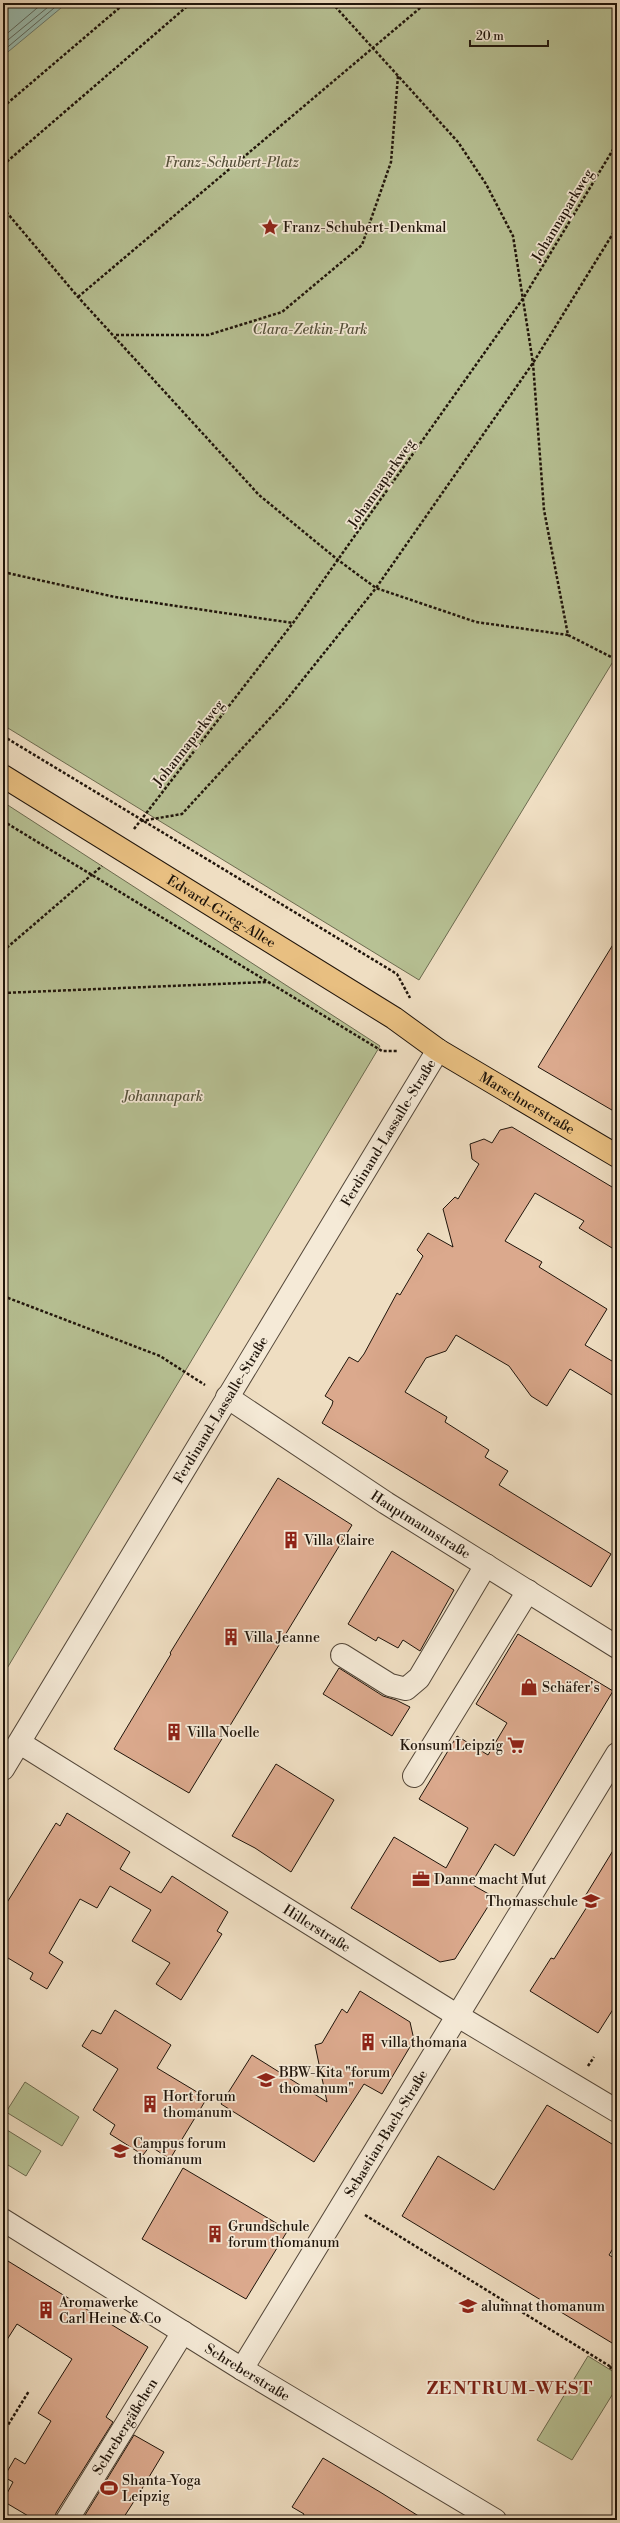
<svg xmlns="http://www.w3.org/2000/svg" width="620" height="2523" viewBox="0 0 620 2523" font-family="'Libre Bodoni',serif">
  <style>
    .green { fill: #b7c194; stroke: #6c6b50 }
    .water { fill: #9abcaf; stroke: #69796d }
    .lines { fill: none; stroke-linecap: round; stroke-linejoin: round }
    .shore { stroke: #5d685d; stroke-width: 1 }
    .building { fill: #dba98d; stroke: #20150b }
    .minor-casing { stroke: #544739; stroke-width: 24 }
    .major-casing { stroke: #20150b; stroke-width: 24 }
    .path { stroke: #20150b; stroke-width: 2.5; stroke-dasharray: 3 2; stroke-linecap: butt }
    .minor { stroke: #f5ead7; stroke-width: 22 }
    .major { stroke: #e8bf81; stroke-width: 22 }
    .labels { text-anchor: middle; stroke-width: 3.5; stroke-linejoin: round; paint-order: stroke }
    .park-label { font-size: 14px; font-style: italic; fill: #55513b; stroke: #f5ead7 }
    .street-label { font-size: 14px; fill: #20150b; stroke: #f5ead7 }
    .poi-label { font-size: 14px; fill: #20150b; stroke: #f5ead7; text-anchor: start }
    .district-label { font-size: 18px; font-weight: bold; letter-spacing: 1px; fill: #7a1f14; stroke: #f5ead7 }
  </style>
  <rect width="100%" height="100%" fill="#efdec2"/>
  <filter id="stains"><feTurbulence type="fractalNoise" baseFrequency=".005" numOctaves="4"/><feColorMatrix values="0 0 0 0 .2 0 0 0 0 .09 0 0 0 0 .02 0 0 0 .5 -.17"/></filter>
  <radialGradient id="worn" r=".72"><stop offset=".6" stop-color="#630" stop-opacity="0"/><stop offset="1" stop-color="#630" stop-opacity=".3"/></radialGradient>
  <g class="green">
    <path d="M3,3H617V655L419,980L3,725Z"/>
    <path d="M3,802L380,1046L3,1675Z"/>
    <path d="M25,2082L79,2117L62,2146L6,2112Z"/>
    <path d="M7,2130L41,2151L26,2176L3,2162V2136Z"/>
    <path d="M588,2356L617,2374V2387L572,2460L537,2440Z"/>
  </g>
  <path class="water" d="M3,3H67L3,56Z"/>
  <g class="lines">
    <g class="shore">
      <path d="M3,37L43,3"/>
      <path d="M3,44L53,3"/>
      <path d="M3,51L60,3"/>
    </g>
  </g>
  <g class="building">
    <path d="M617,938V1113L538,1067Z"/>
    <path d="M512,1127L617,1190V1251L579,1228L584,1221L535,1193L505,1241L542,1262L539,1267L607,1309L585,1345L617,1364V1398L570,1369L547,1406L531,1396L509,1366L456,1335L446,1351L426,1358L405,1392L447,1417L445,1422L489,1450L485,1457L508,1471L499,1485L611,1554L591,1587L322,1423L332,1405L333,1401L325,1396L349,1357L358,1362L364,1354L397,1293L400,1295L423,1256L417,1250L428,1233L453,1247L443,1209L455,1197L458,1199L479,1164L472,1159L470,1144L484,1139L492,1143L500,1130Z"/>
    <path d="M278,1478L352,1525L189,1793L114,1749L171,1654L170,1653Z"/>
    <path d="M392,1551L454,1590L420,1651L403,1640L398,1648L378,1637L376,1641L348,1624Z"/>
    <path d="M518,1634L613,1691L514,1856L495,1844L471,1884L494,1897L455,1959L440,1962L351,1908L394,1837L446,1868L468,1828L419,1799L457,1736L488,1755L507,1723L476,1704Z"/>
    <path d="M339,1668L383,1696L396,1700L410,1707L392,1736L323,1694Z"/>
    <path d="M276,1764L334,1800L291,1872L255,1848L232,1836Z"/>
    <path d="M67,1813L130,1852L120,1869L161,1893L172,1876L228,1912L217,1931L222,1934L181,2000L156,1984L170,1963L132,1941L151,1910L110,1886L97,1908L80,1899L49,1953L63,1962L47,1989L30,1979L33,1973L3,1955V1909L56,1823L60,1826Z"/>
    <path d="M617,1844V2003L598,2033L530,1991L551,1958L554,1959L590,1902L584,1898Z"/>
    <path d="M360,1991L410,2022L414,2040L382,2094L364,2084L314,2162L221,2104L252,2055L327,2102L315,2045L322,2043L342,2009L347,2013Z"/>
    <path d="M115,2010L171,2045L157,2068L207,2098L170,2159L150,2146L143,2155L110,2134L115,2125L93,2110L118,2069L82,2046L92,2030L101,2034Z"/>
    <path d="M547,2105L617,2147V2242L609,2255L617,2260V2346L402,2216L438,2156L494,2190Z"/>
    <path d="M183,2168L288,2230L246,2299L142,2239Z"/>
    <path d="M3,2258L148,2347L106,2417L113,2422L56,2513L55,2520H35L3,2501L13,2482L4,2477L15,2458L25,2464L51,2421L38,2413L72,2359L17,2324L3,2346Z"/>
    <path d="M134,2435L164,2452L140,2492L122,2520H82Z"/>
    <path d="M323,2458L380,2492L425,2520H301L304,2514L292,2507Z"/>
  </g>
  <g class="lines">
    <g class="minor-casing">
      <g id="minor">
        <path id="s1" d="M227,1397L386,1503L617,1647"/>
        <path d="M342,1655L390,1685L406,1689L419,1678L486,1565"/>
        <path id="s2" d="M20,1743L458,2016L617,2111"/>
        <path id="s3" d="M3,1769L438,1050"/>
        <path d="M414,1776L528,1591"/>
        <path id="s4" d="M3,2220L242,2369L495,2520"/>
        <path id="s5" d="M242,2369L617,1754"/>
        <path id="s6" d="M67,2520L183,2332"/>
      </g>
    </g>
    <g class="major-casing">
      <g id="major">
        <path id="s7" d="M3,776L394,1018L438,1050L617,1156"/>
      </g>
    </g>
    <g class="path">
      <path d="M332,3L458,142L486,184L513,236L533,363L544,510L568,635L617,660"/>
      <path d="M3,107L125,3"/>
      <path d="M3,165L191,3"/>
      <path d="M3,208L78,297L259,495L338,560L376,588L476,622L568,635"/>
      <path d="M78,297L426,3"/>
      <path d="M116,335H208L282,312L362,245L391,162L398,76"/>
      <path d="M3,572L115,597L293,623"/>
      <path d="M3,736L397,974L410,998"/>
      <path d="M3,821L382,1051H398"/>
      <path d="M141,821L182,814L284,703L376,588L533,363L617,227"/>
      <path d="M134,829L293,623L524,297L617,143"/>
      <path d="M3,951L102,866"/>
      <path d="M3,993L266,982"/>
      <path d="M3,1296L160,1356L205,1385"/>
      <path d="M588,2066L594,2057"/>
      <path d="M365,2215L611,2367"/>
      <path d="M610,2369L617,2357"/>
      <path d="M3,2433L29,2391"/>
    </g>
    <use href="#minor" class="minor"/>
    <use href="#major" class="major"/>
  </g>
  <defs>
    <g id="sight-bare" transform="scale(1.38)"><path d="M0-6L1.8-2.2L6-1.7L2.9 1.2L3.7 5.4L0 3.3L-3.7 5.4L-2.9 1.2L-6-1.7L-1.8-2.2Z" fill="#8f2418" stroke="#f5ead7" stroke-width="2.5" paint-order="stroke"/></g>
    <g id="building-bare" transform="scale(1.38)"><path d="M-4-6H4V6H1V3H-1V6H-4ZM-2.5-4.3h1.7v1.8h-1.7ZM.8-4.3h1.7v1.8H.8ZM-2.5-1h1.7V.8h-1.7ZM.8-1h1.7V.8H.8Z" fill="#8f2418" stroke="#f5ead7" stroke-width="2.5" paint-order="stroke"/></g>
    <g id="shop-bare" transform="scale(1.38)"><path d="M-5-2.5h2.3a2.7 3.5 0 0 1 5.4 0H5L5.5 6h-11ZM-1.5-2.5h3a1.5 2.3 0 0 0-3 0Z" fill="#8f2418" stroke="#f5ead7" stroke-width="2.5" paint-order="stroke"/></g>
    <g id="supermarket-bare" transform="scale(1.38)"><path d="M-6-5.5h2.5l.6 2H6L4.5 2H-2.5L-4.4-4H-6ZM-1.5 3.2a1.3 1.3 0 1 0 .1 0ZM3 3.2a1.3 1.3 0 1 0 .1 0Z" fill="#8f2418" stroke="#f5ead7" stroke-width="2.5" paint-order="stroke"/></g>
    <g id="office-bare" transform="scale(1.38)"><path d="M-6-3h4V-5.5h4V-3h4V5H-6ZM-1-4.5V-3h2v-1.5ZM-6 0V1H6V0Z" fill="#8f2418" stroke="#f5ead7" stroke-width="2.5" paint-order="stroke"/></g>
    <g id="school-bare" transform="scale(1.38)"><path d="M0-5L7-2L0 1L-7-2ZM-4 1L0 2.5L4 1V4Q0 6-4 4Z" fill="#8f2418" stroke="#f5ead7" stroke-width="2.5" paint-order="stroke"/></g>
    <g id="stadium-bare" transform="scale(1.38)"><path d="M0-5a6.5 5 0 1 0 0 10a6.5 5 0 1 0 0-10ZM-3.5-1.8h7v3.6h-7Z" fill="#8f2418" stroke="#f5ead7" stroke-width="2.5" paint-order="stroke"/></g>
  </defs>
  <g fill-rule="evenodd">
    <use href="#sight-bare" x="270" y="227"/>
    <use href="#building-bare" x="291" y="1540"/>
    <use href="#building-bare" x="231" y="1637"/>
    <use href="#shop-bare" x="529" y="1687"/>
    <use href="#building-bare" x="174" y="1732"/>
    <use href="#supermarket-bare" x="516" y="1745"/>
    <use href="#office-bare" x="421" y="1879"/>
    <use href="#school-bare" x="591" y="1901"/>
    <use href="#building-bare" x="368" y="2042"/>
    <use href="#school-bare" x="266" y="2080"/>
    <use href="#building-bare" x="150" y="2104"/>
    <use href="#school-bare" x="120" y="2151"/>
    <use href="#building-bare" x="215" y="2234"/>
    <use href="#school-bare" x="468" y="2306"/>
    <use href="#building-bare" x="46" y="2310"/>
    <use href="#stadium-bare" x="109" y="2488"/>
  </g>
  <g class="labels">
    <g class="park-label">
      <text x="232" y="167">Franz-Schubert-Platz</text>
      <text x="310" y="334">Clara-Zetkin-Park</text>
      <text x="163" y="1101">Johannapark</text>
    </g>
    <g class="street-label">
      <text transform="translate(562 215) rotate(-59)" y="5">Johannaparkweg</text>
      <text transform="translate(381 483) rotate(-55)" y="5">Johannaparkweg</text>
      <text transform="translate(188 743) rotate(-52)" y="5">Johannaparkweg</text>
      <text dy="5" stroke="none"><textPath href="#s7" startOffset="257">Edvard-Grieg-Allee</textPath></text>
      <text dy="5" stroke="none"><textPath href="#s7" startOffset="618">Marschnerstraße</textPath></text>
      <text dy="5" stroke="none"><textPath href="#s3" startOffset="744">Ferdinand-Lassalle-Straße</textPath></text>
      <text dy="5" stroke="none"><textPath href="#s3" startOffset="420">Ferdinand-Lassalle-Straße</textPath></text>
      <text dy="5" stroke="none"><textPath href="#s1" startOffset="232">Hauptmannstraße</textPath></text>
      <text dy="5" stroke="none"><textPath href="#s2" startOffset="350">Hillerstraße</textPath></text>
      <text dy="5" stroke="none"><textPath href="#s5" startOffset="276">Sebastian-Bach-Straße</textPath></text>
      <text dy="5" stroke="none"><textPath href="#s4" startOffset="288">Schreberstraße</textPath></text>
      <text dy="5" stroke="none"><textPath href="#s6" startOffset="110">Schrebergäßchen</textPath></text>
    </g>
    <g class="poi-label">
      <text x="283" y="232">Franz-Schubert-Denkmal</text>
      <text x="304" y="1545">Villa Claire</text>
      <text x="244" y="1642">Villa Jeanne</text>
      <text x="542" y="1692">Schäfer's</text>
      <text x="187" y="1737">Villa Noelle</text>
      <text x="503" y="1750" text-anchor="end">Konsum Leipzig</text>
      <text x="434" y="1884">Danne macht Mut</text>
      <text x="578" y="1906" text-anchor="end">Thomasschule</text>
      <text x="381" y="2047">villa thomana</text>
      <text x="279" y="2077">BBW-Kita "forum<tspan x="279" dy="16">thomanum"</tspan></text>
      <text x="163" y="2101">Hort forum<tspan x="163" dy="16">thomanum</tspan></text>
      <text x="133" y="2148">Campus forum<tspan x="133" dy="16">thomanum</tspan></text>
      <text x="228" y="2231">Grundschule<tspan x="228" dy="16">forum thomanum</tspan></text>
      <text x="59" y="2307">Aromawerke<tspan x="59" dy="16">Carl Heine &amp; Co</tspan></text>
      <text x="481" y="2311">alumnat thomanum</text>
      <text x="122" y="2485">Shanta-Yoga<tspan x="122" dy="16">Leipzig</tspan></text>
    </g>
    <g class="district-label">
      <text x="510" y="2394">ZENTRUM-WEST</text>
    </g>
  </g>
  <rect width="620" height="2523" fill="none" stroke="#efdec2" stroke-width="16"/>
  <rect x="4" y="4" width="612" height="2515" fill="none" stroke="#20150b" stroke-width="2"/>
  <rect x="8" y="8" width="604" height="2507" fill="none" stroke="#20150b"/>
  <path d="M470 40v6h78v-6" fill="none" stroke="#20150b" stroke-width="2"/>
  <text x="476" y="40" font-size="12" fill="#20150b" stroke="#f5ead7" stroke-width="3" paint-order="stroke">20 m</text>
  <rect width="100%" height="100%" filter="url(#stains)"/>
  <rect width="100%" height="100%" fill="url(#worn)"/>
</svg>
